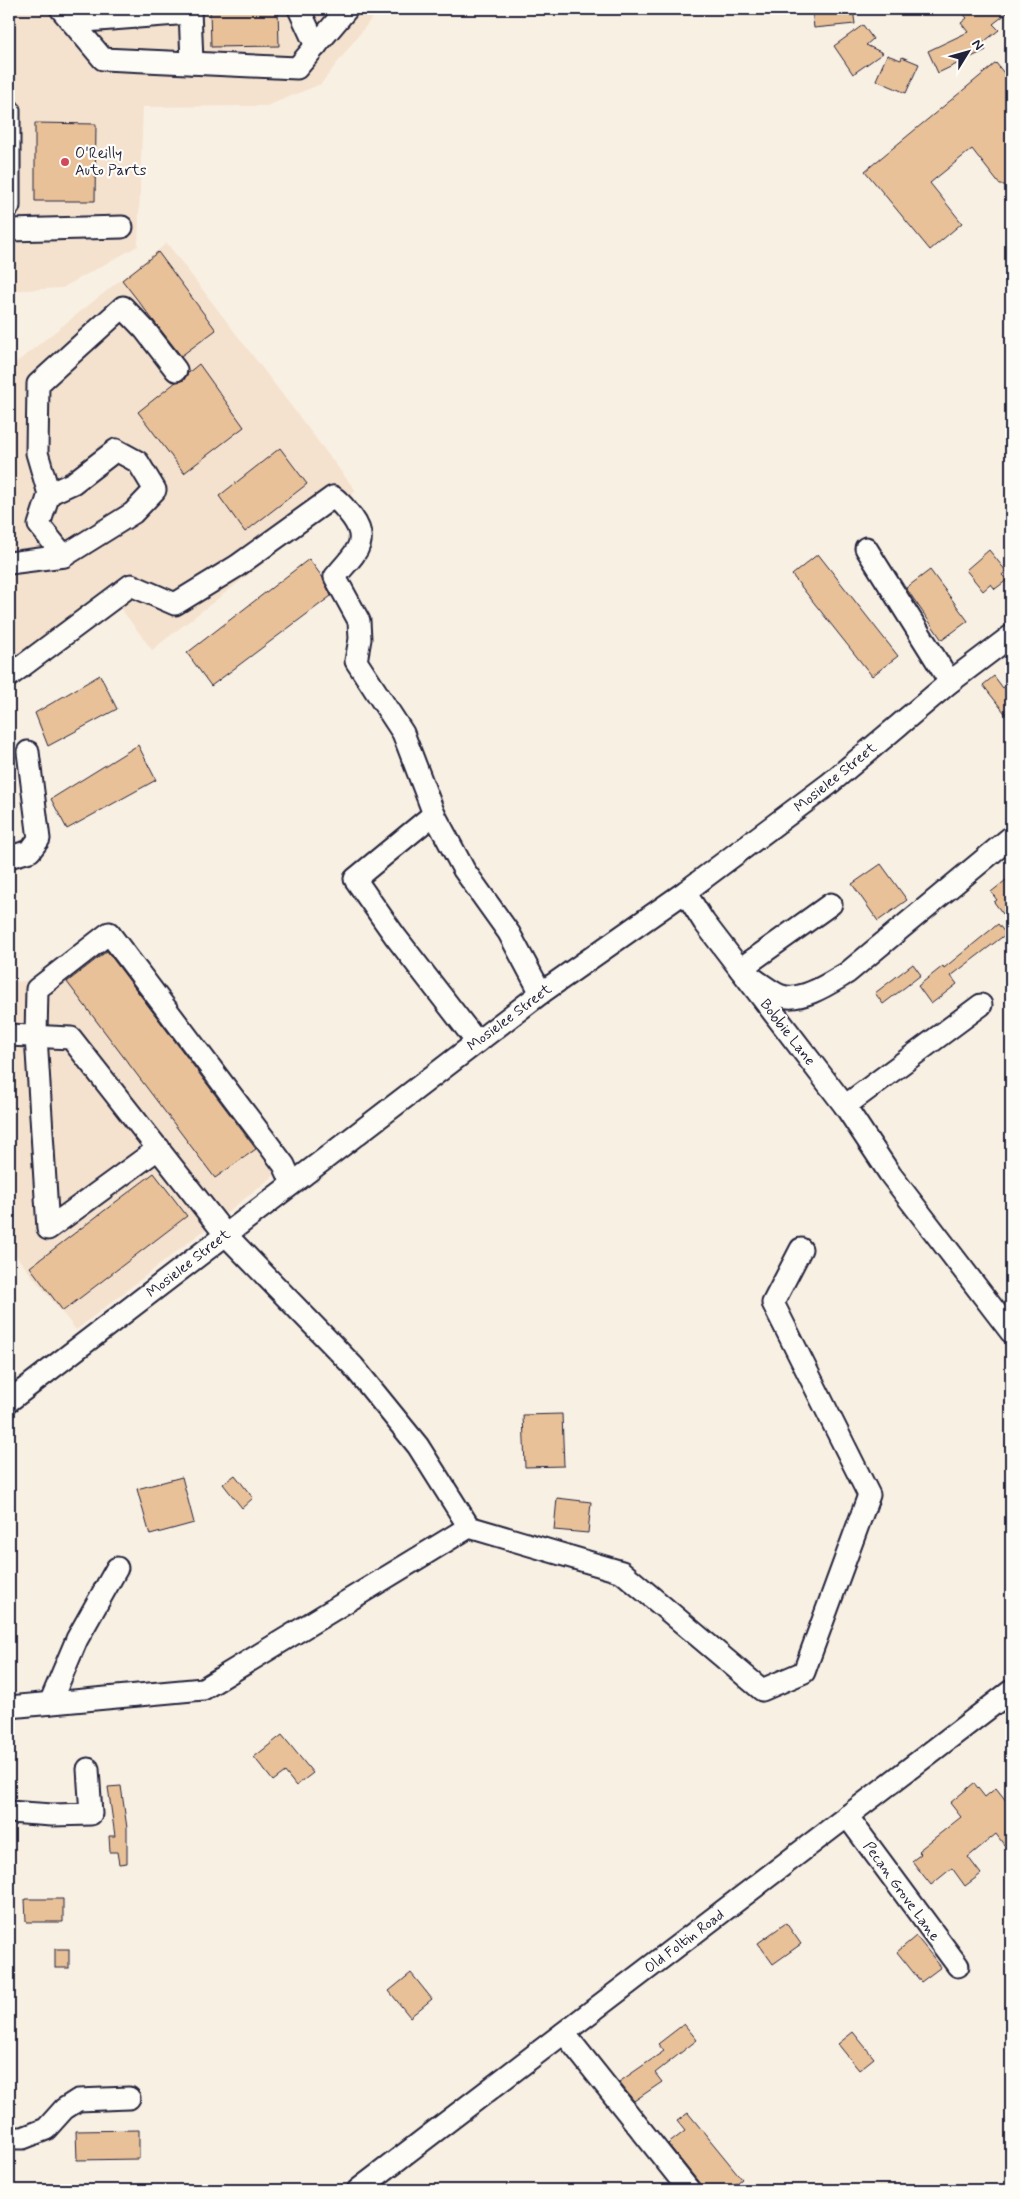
<svg xmlns="http://www.w3.org/2000/svg" width="1020" height="2199" viewBox="0 0 1020 2199" font-family="Mynerve,sans-serif">
  <style>
    .built { fill: #f4e2ce }
    .building { fill: #e9c199; stroke: #22223b }
    .lines { fill: none; stroke-linecap: round; stroke-linejoin: round }
    .minor-casing { stroke: #22223b; stroke-width: 25 }
    .minor { stroke: #fdfcf7; stroke-width: 21 }
    .poi-dot { fill: #d1495b; stroke: #fdfcf7; stroke-width: 2 }
    .labels { text-anchor: middle; stroke-width: 4.5; stroke-linejoin: round; paint-order: stroke }
    .poi-label { font-size: 15px; fill: #22223b; stroke: #fdfcf7; text-anchor: start }
    .street-label { font-size: 15px; fill: #22223b; stroke: #fdfcf7 }
  </style>
  <rect width="100%" height="100%" fill="#f9f0e4"/>
  <filter id="ink" filterUnits="userSpaceOnUse"><feTurbulence type="fractalNoise" baseFrequency=".02" numOctaves="2"/><feDisplacementMap in="SourceGraphic" scale="10" xChannelSelector="R" yChannelSelector="G"/><feConvolveMatrix kernelMatrix="1 2 1 2 8 2 1 2 1" color-interpolation-filters="sRGB"/></filter>
  <g filter="url(#ink)">
    <g class="built">
      <path d="M9,9H379L321,84L267,106L143,107L138,246L62,288L9,291Z"/>
      <path d="M167,243L356,491L152,650L109,593L9,665V368Z"/>
      <path d="M109,920L293,1161L76,1330L16,1256L14,982L32,980Z"/>
    </g>
    <g class="building">
      <path d="M210,9H278L279,46L211,47Z"/>
      <path d="M812,9H853L855,24L814,28Z"/>
      <path d="M959,9L1011,10L993,24L999,30L981,44L986,50L938,73L928,51L968,32L961,23L967,18Z"/>
      <path d="M863,25L873,39L866,45L883,53L853,74L834,46Z"/>
      <path d="M887,55L901,60L902,57L919,64L906,93L876,80Z"/>
      <path d="M996,63L1011,82V185H1000L972,149L930,183L962,223L930,250L865,171Z"/>
      <path d="M35,123L96,124L95,201H35Z"/>
      <path d="M158,252L216,330L181,356L122,280Z"/>
      <path d="M199,364L244,427L184,473L138,412L176,382L184,380L188,373Z"/>
      <path d="M280,448L307,484L245,532L219,496Z"/>
      <path d="M989,550L1006,571L1002,575L1007,580L995,589L991,584L983,591L966,570Z"/>
      <path d="M818,554L898,656L872,676L792,575Z"/>
      <path d="M309,559L323,578L331,596L211,686L187,653Z"/>
      <path d="M930,570L968,621L942,640L906,588Z"/>
      <path d="M100,675L117,709L48,746L35,713Z"/>
      <path d="M994,676L1003,688L1011,682V721L983,685Z"/>
      <path d="M138,745L156,780L67,829L51,799Z"/>
      <path d="M881,864L907,900L878,921L852,884Z"/>
      <path d="M1011,876V919L1006,912L1003,914L994,902L997,900L991,892Z"/>
      <path d="M998,924L1006,934L951,976L957,984L931,1004L918,986L943,966L944,968Z"/>
      <path d="M107,951L256,1149L215,1178L67,982Z"/>
      <path d="M913,964L921,975L883,1004L875,993Z"/>
      <path d="M154,1173L187,1216L63,1311L30,1267Z"/>
      <path d="M562,1414L564,1466L525,1467L523,1415Z"/>
      <path d="M235,1475L253,1498L242,1508L223,1484Z"/>
      <path d="M182,1477L194,1523L150,1535L137,1489Z"/>
      <path d="M557,1498L591,1502L588,1533L554,1530Z"/>
      <path d="M282,1735L313,1773L296,1786L285,1772L273,1781L254,1757Z"/>
      <path d="M974,1783L985,1797L996,1788L1011,1807V1854L996,1834L968,1857L981,1874L965,1886L952,1868L931,1885L912,1861L921,1854L918,1851L961,1817L950,1803Z"/>
      <path d="M121,1786L127,1828V1863L119,1864L117,1852H110L109,1836H115L108,1787Z"/>
      <path d="M25,1899H63V1922H26Z"/>
      <path d="M786,1923L801,1944L773,1964L758,1943Z"/>
      <path d="M916,1936L941,1967L921,1982L897,1952Z"/>
      <rect x="55" y="1949" width="14" height="19"/>
      <path d="M411,1973L432,1999L410,2017L389,1991Z"/>
      <path d="M684,2024L697,2040L655,2073L662,2082L634,2101L619,2082L664,2051L658,2044Z"/>
      <path d="M853,2032L874,2058L859,2070L838,2044Z"/>
      <path d="M688,2113L742,2179L728,2190H705L668,2144L685,2131L677,2121Z"/>
      <path d="M139,2130V2159L77,2160L76,2131Z"/>
    </g>
    <g class="lines">
      <g class="minor-casing">
        <g id="minor">
          <path d="M61,9L103,59L297,68L347,9"/>
          <path d="M190,9L192,63"/>
          <path d="M299,9L316,46"/>
          <path d="M72,22L190,13"/>
          <path d="M9,206V110"/>
          <path d="M9,230L122,227"/>
          <path d="M49,494L39,525L64,556"/>
          <path d="M866,548L950,682"/>
          <path d="M9,563L64,556L133,513L155,490L138,462L116,450L73,483L49,494L37,453L38,384L123,307L145,330L176,370"/>
          <path d="M9,676L131,585L175,604L237,566L333,497C342,503 346,510 352,517C372,544 352,555 335,577L359,621L360,639L356,661L403,733L434,814L464,870L509,933L541,993"/>
          <path d="M434,814L355,879L395,936L477,1042"/>
          <path d="M9,857L30,851L39,839L28,752"/>
          <path d="M685,892L704,922L845,1106L890,1174L1011,1332"/>
          <path d="M831,904L740,969C749,975 773,994 782,996C802,1002 830,983 847,973L1011,837"/>
          <path d="M9,1035L71,1038L225,1234L353,1366L418,1446L469,1527"/>
          <path d="M845,1106L981,1005"/>
          <path d="M159,1148L48,1229L36,1036L37,989L109,933L284,1165L292,1183"/>
          <path d="M9,1401L541,993L685,892L829,784L950,682L1011,636"/>
          <path d="M50,1703L77,1639L117,1568"/>
          <path d="M9,1707L203,1689L469,1527L622,1572L762,1690L804,1672L869,1495L773,1303L801,1249"/>
          <path d="M9,1812L52,1815L91,1814L88,1769"/>
          <path d="M847,1816L958,1966"/>
          <path d="M564,2033L689,2190"/>
          <path d="M9,2138H23L46,2129L64,2109L78,2100L129,2098"/>
          <path d="M358,2190L1011,1691"/>
        </g>
      </g>
      <use href="#minor" class="minor"/>
    </g>
  </g>
  <circle class="poi-dot" cx="65" cy="162" r="5"/>
  <g class="labels">
    <g class="poi-label">
      <text x="75" y="158">O'Reilly<tspan x="75" dy="17">Auto Parts</tspan></text>
    </g>
    <g class="street-label">
      <text transform="translate(835 777) rotate(-39)" y="5">Mosielee Street</text>
      <text transform="translate(509 1017) rotate(-37)" y="5">Mosielee Street</text>
      <text transform="translate(788 1032) rotate(52)" y="5">Bobbie Lane</text>
      <text transform="translate(188 1263) rotate(-38)" y="5">Mosielee Street</text>
      <text transform="translate(902 1891) rotate(54)" y="5">Pecan Grove Lane</text>
      <text transform="translate(684 1941) rotate(-37)" y="5">Old Foltin Road</text>
    </g>
  </g>
  <rect width="1020" height="2199" fill="none" stroke="#fdfcf7" stroke-width="30"/>
  <rect x="15" y="15" width="990" height="2169" fill="none" stroke="#22223b" stroke-width="2" filter="url(#ink)"/>
  <g transform="translate(968 52) rotate(53)" stroke="#fdfcf7" stroke-width="4" paint-order="stroke">
  <path d="M0-4L9 19L0 12L-9 19Z" fill="#22223b"/>
  <text y="-8" font-size="14" font-weight="bold" text-anchor="middle" fill="#22223b">N</text>
  </g>
</svg>
